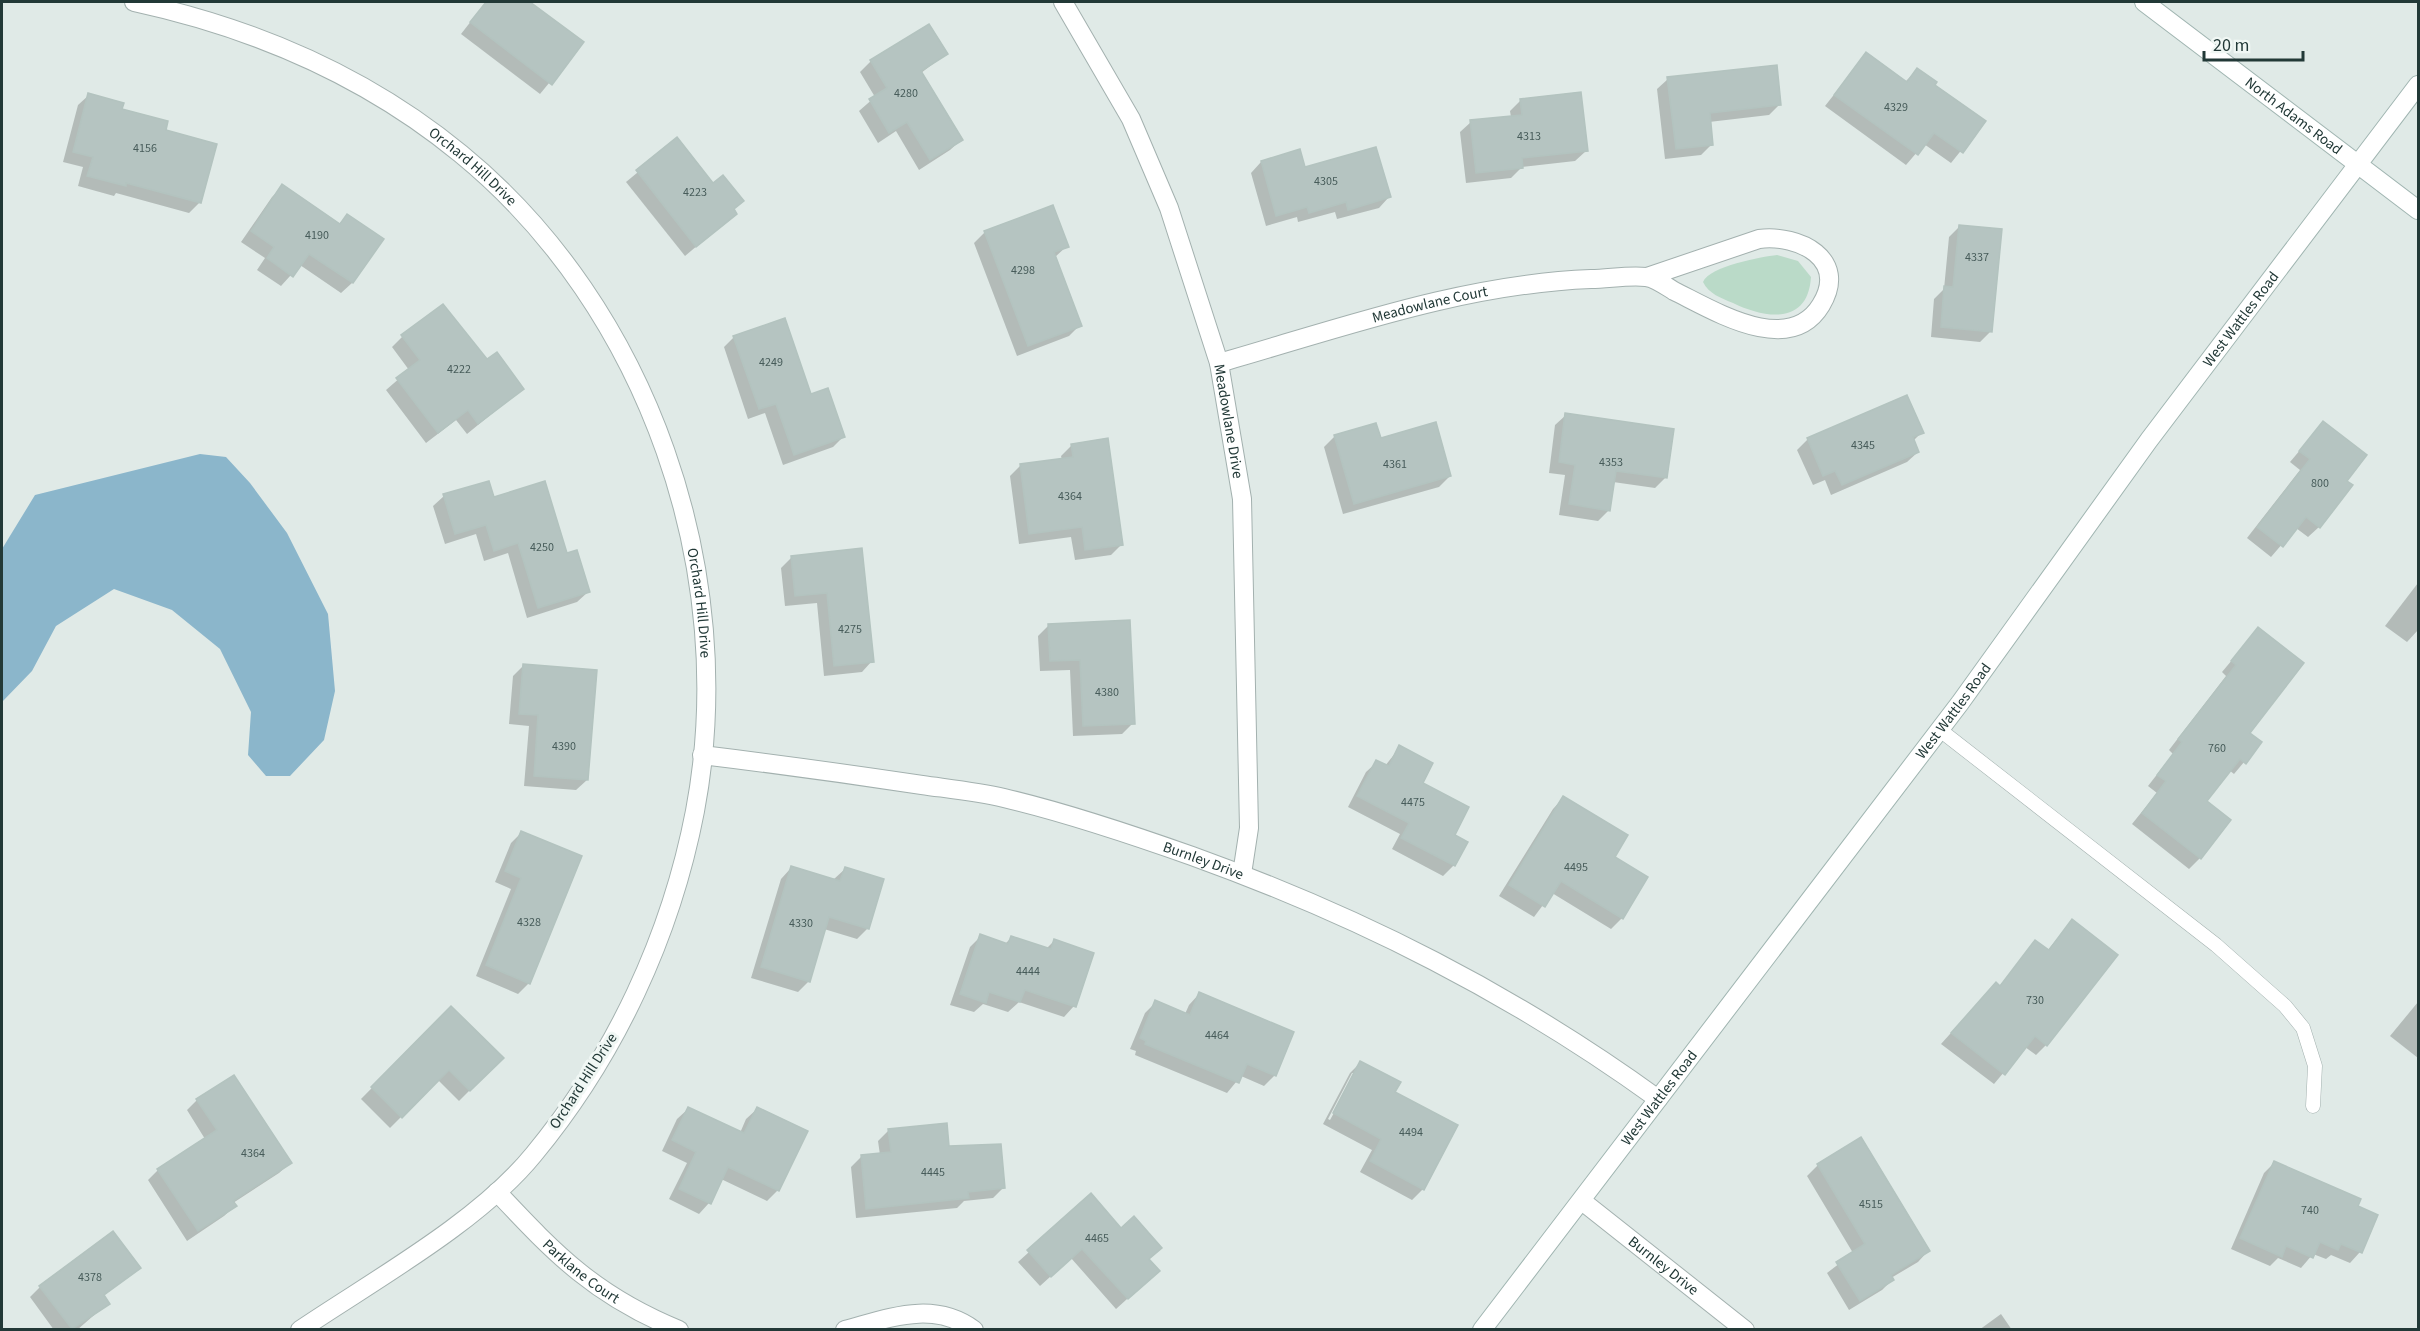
<svg xmlns="http://www.w3.org/2000/svg" width="2420" height="1331" viewBox="0 0 2420 1331" font-family="'Source Sans 3',sans-serif">
  <style>
    .green { fill: #badac8 }
    .water { fill: #8bb6cb }
    .shadow { fill: #0003; fill-rule: evenodd }
    .building { fill: #b5c4c1; stroke: #b3c3bf; stroke-width: 1.5 }
    .lines { fill: none; stroke-linecap: round; stroke-linejoin: round }
    .lane-casing { stroke: #a3b1af; stroke-width: 15 }
    .street-casing { stroke: #a3b1af; stroke-width: 20 }
    .secondary-casing { stroke: #a0b5b1; stroke-width: 20 }
    .lane { stroke: #fff; stroke-width: 14 }
    .street { stroke: #fff; stroke-width: 18 }
    .secondary { stroke: #fff; stroke-width: 18 }
    .labels { text-anchor: middle; stroke-width: 6; stroke-linejoin: round; paint-order: stroke }
    .number-label { font-size: 12px; fill: #475c5a }
    .street-label { font-size: 15px; fill: #223937; stroke: #f0f7f4 }
  </style>
  <rect width="100%" height="100%" fill="#e0eae7"/>
  <path class="green" d="M1777,255L1798,261L1811,277C1808,325 1766,319 1733,303C1721,298 1709,294 1703,282C1710,266 1761,257 1777,255Z"/>
  <path class="water" d="M200,454L226,457L250,483L287,533L328,614L335,691L324,740L290,776H266L248,755L251,712L220,649L172,610L114,589L56,626L32,671L2,702V549L35,495Z"/>
  <g class="shadow">
    <path d="M486,2H528L582,43L540,94L461,34Z"/>
    <path d="M946,54L921,73L961,140L950,150L919,170L896,131L878,143L859,111L875,97L860,72L871,61Z"/>
    <path d="M1866,54L1905,82L1917,70L1933,85L1984,122L1951,163L1924,144L1906,165L1825,106Z"/>
    <path d="M1668,79L1779,105L1769,115L1709,122L1712,144L1701,155L1665,159L1657,89Z"/>
    <path d="M89,95L164,132L200,202L189,213L116,193L114,196L78,186L83,167L63,162L78,105Z"/>
    <path d="M1521,100L1586,151L1575,161L1522,167L1511,178L1466,183L1460,132L1471,122L1511,117L1510,111Z"/>
    <path d="M677,140L735,214L685,256L626,182Z"/>
    <path d="M1261,162L1304,169L1389,197L1379,208L1337,219L1335,212L1298,222L1297,217L1266,226L1251,173Z"/>
    <path d="M283,186L339,224L347,216L381,240L352,283L341,293L300,265L281,286L257,270L265,258L241,242L272,197Z"/>
    <path d="M1960,226L1990,332L1980,342L1931,337L1934,299L1944,289L1949,237Z"/>
    <path d="M985,232L1067,246L1054,258L1080,325L1069,336L1017,356L974,243Z"/>
    <path d="M402,337L487,361L522,389L467,434L456,420L426,443L386,390L409,370L392,347Z"/>
    <path d="M734,337L810,396L843,437L833,447L783,465L765,413L748,419L724,347Z"/>
    <path d="M1566,415L1666,477L1655,488L1613,482L1609,510L1598,521L1559,515L1565,475L1549,473L1555,425Z"/>
    <path d="M2323,423L2345,481L2319,527L2308,537L2296,528L2271,557L2247,538L2300,470L2290,462Z"/>
    <path d="M1922,432L1913,441L1918,452L1907,462L1831,495L1825,480L1813,485L1797,450L1808,439Z"/>
    <path d="M1335,436L1450,476L1439,487L1343,514L1324,447Z"/>
    <path d="M1072,445L1121,545L1111,555L1075,560L1071,537L1019,544L1010,476L1020,466L1062,460L1061,456Z"/>
    <path d="M444,496L493,499L566,555L588,592L577,602L527,618L508,553L484,561L476,534L445,544L433,506Z"/>
    <path d="M860,550L872,661L862,672L824,676L817,603L785,606L781,568L792,557Z"/>
    <path d="M2418,583V630L2407,642L2385,626Z"/>
    <path d="M1128,622L1133,723L1122,734L1073,736L1070,670L1040,671L1038,636L1049,625Z"/>
    <path d="M2258,629L2247,733L2260,743L2234,774L2229,770L2204,801L2200,858L2189,869L2132,824L2157,793L2148,786L2173,754L2169,750L2226,676L2222,672Z"/>
    <path d="M523,666L587,780L576,790L524,786L529,726L509,724L513,676Z"/>
    <path d="M1400,747L1453,836L1454,865L1443,876L1392,849L1400,834L1348,807L1366,772L1377,762L1385,766Z"/>
    <path d="M1563,798L1613,858L1622,918L1611,929L1552,893L1534,917L1499,896L1553,809Z"/>
    <path d="M521,833L529,983L518,994L476,976L511,889L495,882L511,843Z"/>
    <path d="M791,868L834,879L845,869L868,928L857,939L824,929L809,981L798,992L751,978L781,879Z"/>
    <path d="M2072,921L2046,1045L2036,1055L2025,1047L1994,1084L1941,1044L1985,995L1999,987L2035,942L2047,951Z"/>
    <path d="M981,936L1005,944L1011,938L1046,949L1054,941L1074,1006L1064,1017L1019,1002L1008,1012L983,1004L974,1012L950,1005L970,947Z"/>
    <path d="M1199,994L1275,1075L1264,1086L1241,1076L1227,1093L1135,1055L1136,1051L1130,1049L1145,1013L1156,1002L1185,1014L1189,1005Z"/>
    <path d="M2418,1002V1058L2390,1036Z"/>
    <path d="M451,1008L502,1058L459,1101L438,1080L390,1128L361,1099Z"/>
    <path d="M1361,1062L1393,1092L1423,1189L1412,1200L1360,1172L1372,1150L1323,1124L1350,1073ZM1352,1073H1356L1330,1120L1328,1119Z"/>
    <path d="M197,1100L290,1163L279,1173L233,1203L235,1206L224,1216L187,1241L148,1180L158,1170L205,1139L187,1110Z"/>
    <path d="M688,1109L740,1133L746,1119L757,1109L778,1190L767,1201L721,1179L709,1203L699,1214L669,1199L687,1163L662,1151L677,1119Z"/>
    <path d="M889,1130L948,1148L1004,1187L993,1198L964,1201L957,1208L856,1218L851,1167L861,1157L880,1155L878,1141Z"/>
    <path d="M1861,1139L1928,1251L1918,1262L1891,1278L1892,1280L1882,1290L1849,1310L1827,1273L1853,1253L1807,1176L1818,1165Z"/>
    <path d="M2274,1163L2356,1207L2360,1252L2350,1263L2331,1255L2326,1259L2313,1254L2301,1268L2278,1258L2270,1266L2231,1249L2264,1173Z"/>
    <path d="M1091,1196L1148,1260L1147,1281L1116,1309L1071,1258L1040,1286L1018,1262Z"/>
    <path d="M139,1268L103,1296L108,1303L77,1330H54L30,1297L40,1287Z"/>
    <path d="M2001,1314L2012,1330H1979Z"/>
  </g>
  <g class="building">
    <path d="M486,2H530L584,42L552,85L470,22Z"/>
    <path d="M929,24L948,54L921,71L963,140L930,160L907,122L889,133L869,99L887,88L870,60Z"/>
    <path d="M1866,52L1907,82L1917,68L1937,82L1935,85L1986,121L1963,153L1934,133L1918,155L1834,95Z"/>
    <path d="M1777,65L1781,105L1710,113L1713,145L1676,149L1667,77Z"/>
    <path d="M1581,92L1588,151L1522,158L1523,168L1476,173L1470,120L1522,115L1520,99Z"/>
    <path d="M88,93L124,103L122,109L168,121L166,130L217,144L201,203L126,183V186L87,176L93,157L73,152Z"/>
    <path d="M677,137L713,183L723,175L744,201L734,209L737,214L696,247L636,170Z"/>
    <path d="M1376,147L1391,197L1348,210L1346,202L1309,213L1307,207L1276,216L1261,161L1300,149L1305,167Z"/>
    <path d="M282,184L340,224L347,214L384,239L353,283L309,254L293,277L267,258L274,247L251,231Z"/>
    <path d="M1053,205L1069,247L1054,252L1082,326L1028,346L984,231Z"/>
    <path d="M1959,225L2002,229L1992,332L1941,327L1944,286L1953,287Z"/>
    <path d="M443,304L487,359L497,352L524,389L478,424L468,410L438,433L396,378L420,360L401,335Z"/>
    <path d="M785,318L811,394L828,388L845,437L794,455L776,404L759,409L733,336Z"/>
    <path d="M1907,395L1924,433L1913,437L1919,452L1842,485L1835,471L1823,476L1807,438Z"/>
    <path d="M1565,413L1674,429L1667,478L1616,471L1610,511L1569,504L1575,465L1559,462Z"/>
    <path d="M2323,421L2367,455L2347,481L2353,485L2320,528L2306,517L2283,547L2257,527L2310,459L2299,451Z"/>
    <path d="M1436,422L1451,476L1354,504L1334,435L1376,423L1381,438Z"/>
    <path d="M1108,438L1123,545L1085,550L1082,527L1029,534L1020,464L1073,457L1071,444Z"/>
    <path d="M489,481L494,497L545,481L567,553L577,550L590,592L538,608L518,543L494,551L486,525L455,534L443,494Z"/>
    <path d="M862,548L874,662L834,666L827,593L795,596L791,556Z"/>
    <path d="M1130,620L1135,724L1083,726L1080,660L1050,661L1048,624Z"/>
    <path d="M2258,627L2304,663L2250,733L2262,742L2246,764L2240,759L2207,801L2231,820L2201,859L2142,813L2166,781L2157,775L2182,742L2178,739L2236,665L2231,661Z"/>
    <path d="M523,664L597,670L588,780L534,776L538,715L519,714Z"/>
    <path d="M1399,745L1433,763L1423,783L1469,807L1455,835L1468,842L1455,866L1401,838L1409,823L1357,796L1376,760L1389,766Z"/>
    <path d="M1563,796L1628,835L1615,857L1648,877L1623,919L1561,881L1545,907L1509,885Z"/>
    <path d="M521,831L582,856L530,984L486,965L521,878L505,871Z"/>
    <path d="M791,866L840,881L845,867L884,879L869,929L829,917L810,982L761,967Z"/>
    <path d="M2072,919L2118,955L2047,1046L2035,1036L2005,1075L1951,1033L1996,982L2000,986L2035,940L2049,950Z"/>
    <path d="M980,934L1008,944L1011,936L1051,949L1054,939L1094,953L1076,1007L1025,990L1020,1002L989,992L986,1003L960,994Z"/>
    <path d="M1199,992L1294,1032L1276,1076L1247,1064L1239,1083L1145,1044L1146,1041L1140,1038L1155,1000L1190,1015Z"/>
    <path d="M451,1006L504,1058L470,1091L449,1070L402,1118L371,1087Z"/>
    <path d="M1360,1061L1401,1082L1395,1092L1458,1125L1424,1190L1370,1161L1381,1139L1333,1113Z"/>
    <path d="M234,1075L292,1163L233,1201L237,1206L198,1231L157,1169L217,1130L196,1099Z"/>
    <path d="M688,1107L744,1133L757,1107L808,1131L779,1191L728,1167L711,1204L679,1189L696,1152L672,1140Z"/>
    <path d="M947,1123L949,1146L1001,1144L1005,1188L968,1192L969,1198L866,1209L861,1155L891,1152L888,1129Z"/>
    <path d="M1861,1137L1930,1251L1891,1275L1894,1280L1860,1301L1836,1262L1865,1244L1817,1164Z"/>
    <path d="M2274,1161L2361,1199L2358,1206L2378,1215L2362,1253L2341,1244L2338,1250L2320,1242L2313,1258L2286,1246L2282,1257L2240,1238Z"/>
    <path d="M1091,1193L1121,1228L1134,1216L1162,1248L1149,1259L1160,1271L1128,1299L1082,1249L1051,1277L1027,1250Z"/>
    <path d="M113,1231L141,1268L104,1295L110,1304L72,1329L39,1286Z"/>
  </g>
  <g class="lines">
    <g class="lane-casing">
      <path id="lane" d="M1940,730L2216,945L2285,1006L2303,1028L2315,1066L2313,1106"/>
    </g>
    <g class="street-casing">
      <g id="street">
        <path id="s1" d="M134,2C254,28 366,76 461,154C649,308 740,573 695,811C671,936 615,1056 534,1154C479,1222 374,1280 300,1330"/>
        <path id="s2" d="M1063,2L1131,119L1169,208L1219,363L1242,499L1249,828L1242,874"/>
        <path id="s3" d="M1219,363C1341,328 1463,284 1591,279C1608,279 1628,275 1646,277C1655,278 1666,286 1674,291C1713,310 1789,358 1821,305C1849,259 1799,234 1759,239L1647,277"/>
        <path id="s4" d="M702,755C776,764 849,774 922,785C950,789 978,792 1004,798C1068,813 1130,834 1192,856C1361,917 1513,994 1658,1099"/>
        <path id="s5" d="M497,1192C557,1256 596,1296 679,1330"/>
        <path id="s6" d="M1582,1201L1745,1330"/>
        <path d="M845,1330C890,1318 933,1300 974,1330"/>
      </g>
    </g>
    <g class="secondary-casing">
      <g id="secondary">
        <path id="s7" d="M2144,2L2418,210"/>
        <path id="s8" d="M1482,1330L1960,703L2149,440L2418,85"/>
      </g>
    </g>
    <use href="#lane" class="lane"/>
    <use href="#street" class="street"/>
    <use href="#secondary" class="secondary"/>
  </g>
  <g class="labels">
    <g class="number-label">
      <text x="906" y="97">4280</text>
      <text x="1896" y="111">4329</text>
      <text x="1529" y="140">4313</text>
      <text x="145" y="152">4156</text>
      <text x="1326" y="185">4305</text>
      <text x="695" y="196">4223</text>
      <text x="317" y="239">4190</text>
      <text x="1977" y="261">4337</text>
      <text x="1023" y="274">4298</text>
      <text x="771" y="366">4249</text>
      <text x="459" y="373">4222</text>
      <text x="1863" y="449">4345</text>
      <text x="1611" y="466">4353</text>
      <text x="1395" y="468">4361</text>
      <text x="2320" y="487">800</text>
      <text x="1070" y="500">4364</text>
      <text x="542" y="551">4250</text>
      <text x="850" y="633">4275</text>
      <text x="1107" y="696">4380</text>
      <text x="564" y="750">4390</text>
      <text x="2217" y="752">760</text>
      <text x="1413" y="806">4475</text>
      <text x="1576" y="871">4495</text>
      <text x="529" y="926">4328</text>
      <text x="801" y="927">4330</text>
      <text x="1028" y="975">4444</text>
      <text x="2035" y="1004">730</text>
      <text x="1217" y="1039">4464</text>
      <text x="1411" y="1136">4494</text>
      <text x="253" y="1157">4364</text>
      <text x="933" y="1176">4445</text>
      <text x="1871" y="1208">4515</text>
      <text x="2310" y="1214">740</text>
      <text x="1097" y="1242">4465</text>
      <text x="90" y="1281">4378</text>
    </g>
    <g class="street-label">
      <text dy="5" stroke="none"><textPath href="#s7" startOffset="188">North Adams Road</textPath></text>
      <text dy="5" stroke="none"><textPath href="#s1" startOffset="381">Orchard Hill Drive</textPath></text>
      <text dy="5" stroke="none"><textPath href="#s3" startOffset="219">Meadowlane Court</textPath></text>
      <text dy="5" stroke="none"><textPath href="#s8" startOffset="1264">West Wattles Road</textPath></text>
      <text dy="5" stroke="none"><textPath href="#s2" startOffset="454">Meadowlane Drive</textPath></text>
      <text dy="5" stroke="none"><textPath href="#s1" startOffset="885">Orchard Hill Drive</textPath></text>
      <text dy="5" stroke="none"><textPath href="#s8" startOffset="778">West Wattles Road</textPath></text>
      <text dy="5" stroke="none"><textPath href="#s4" startOffset="514">Burnley Drive</textPath></text>
      <text transform="translate(583 1081) rotate(-57)" y="5">Orchard Hill Drive</text>
      <text dy="5" stroke="none"><textPath href="#s8" startOffset="292">West Wattles Road</textPath></text>
      <text dy="5" stroke="none"><textPath href="#s6" startOffset="104">Burnley Drive</textPath></text>
      <text dy="5" stroke="none"><textPath href="#s5" startOffset="116">Parklane Court</textPath></text>
    </g>
  </g>
  <rect width="2420" height="1331" fill="none" stroke="#223937" stroke-width="6"/>
  <path d="M2204 51v9h99v-9" fill="none" stroke="#223937" stroke-width="3"/>
  <text x="2213" y="51" font-size="18" fill="#223937" stroke="#f0f7f4" stroke-width="4.5" paint-order="stroke">20 m</text>
</svg>
